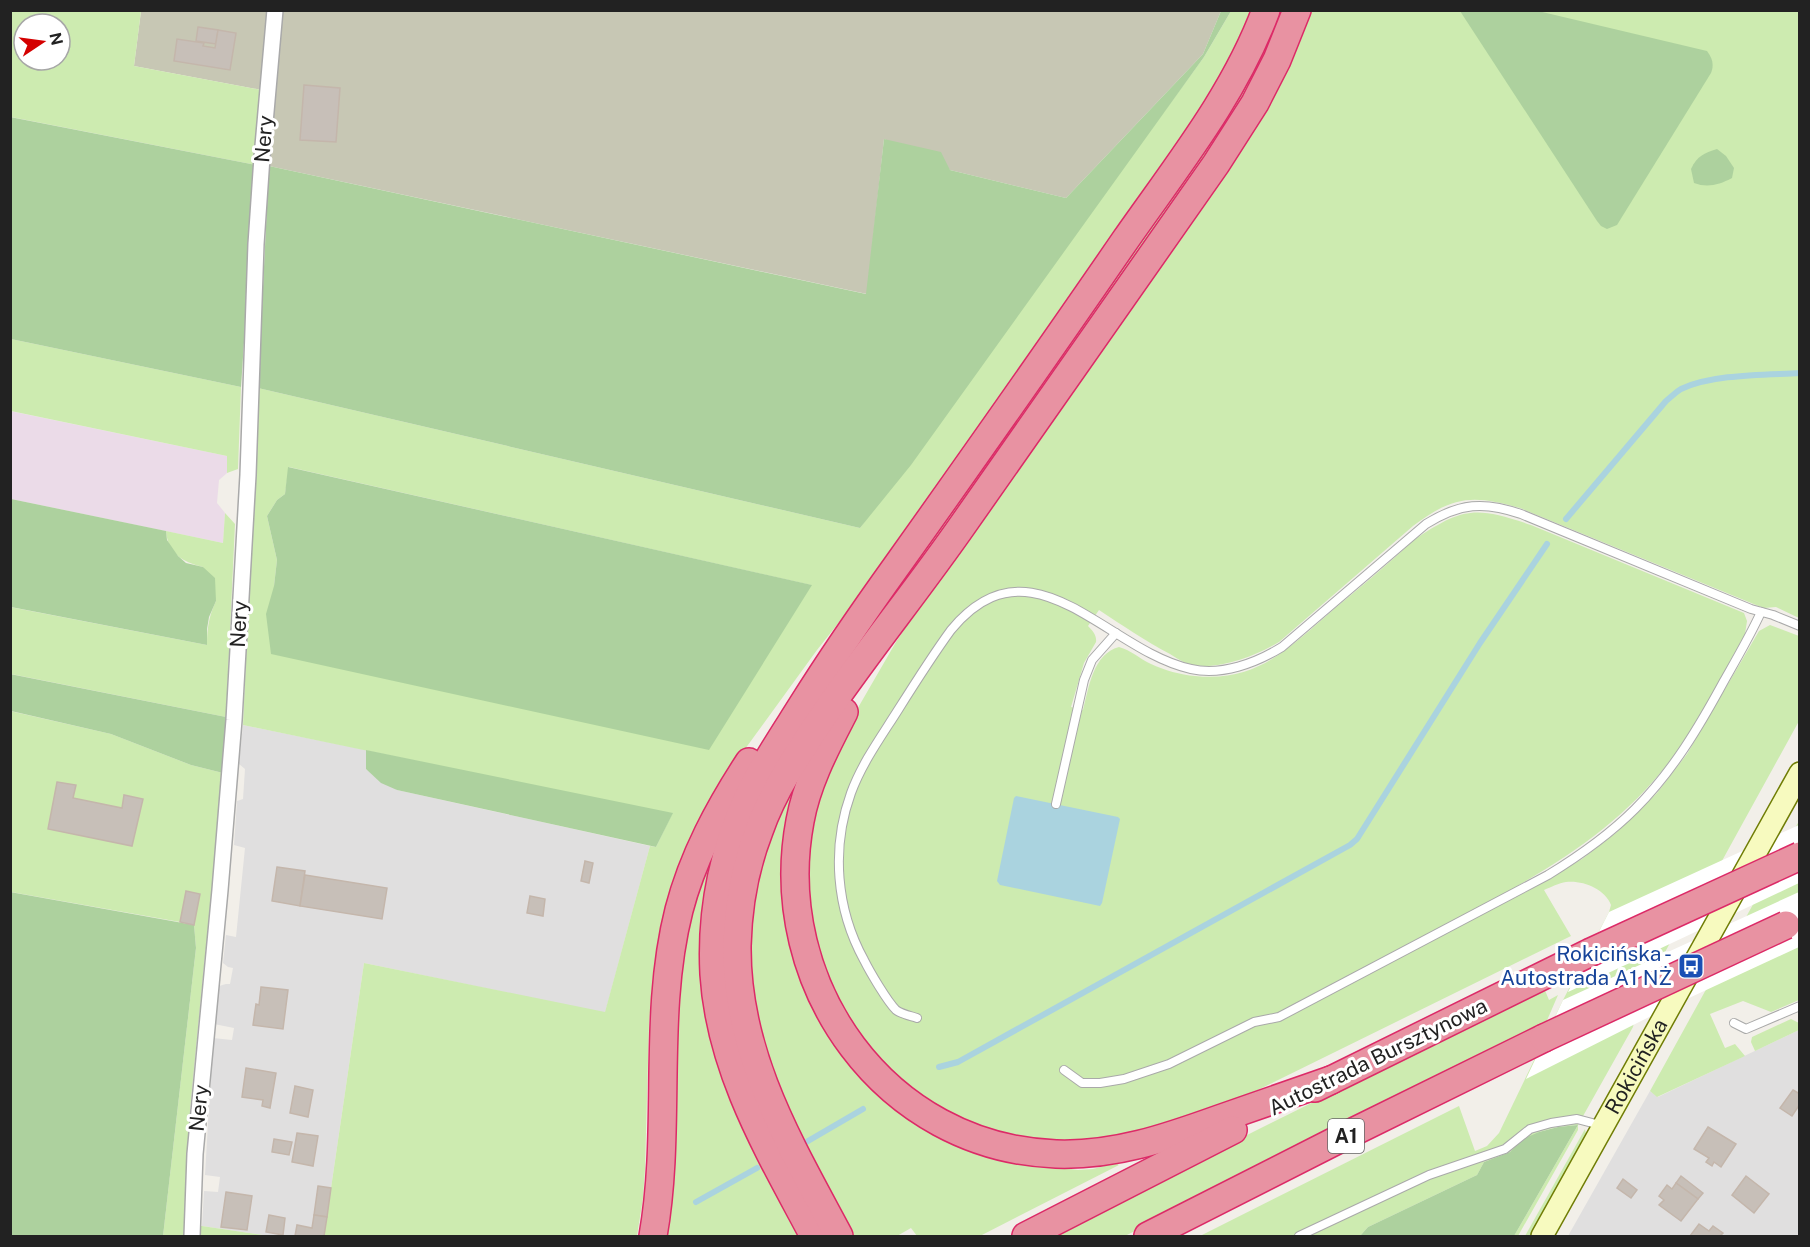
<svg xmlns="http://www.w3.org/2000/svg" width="1810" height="1247" viewBox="0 0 1810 1247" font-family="'Public Sans',sans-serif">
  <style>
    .residential { fill: #e0dfdf }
    .industrial { fill: #ebdbe8 }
    .construction { fill: #c7c7b4 }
    .grass { fill: #cdebb0; fill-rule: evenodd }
    .forest { fill: #add19e }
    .water { fill: #aad3df }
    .pier { fill: #fff }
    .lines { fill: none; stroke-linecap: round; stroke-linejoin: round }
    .stream { stroke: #aad3df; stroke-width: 6 }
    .building { fill: #c7bfb8; stroke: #c4b6ab; stroke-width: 1.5 }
    .lane-casing { stroke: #a9a9a9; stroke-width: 10 }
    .street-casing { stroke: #a9a9a9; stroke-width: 18 }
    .secondary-casing { stroke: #707d05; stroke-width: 24 }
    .highway-casing { stroke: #dc2a67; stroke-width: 30 }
    .lane { stroke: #fff; stroke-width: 8 }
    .street { stroke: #fff; stroke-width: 15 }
    .secondary { stroke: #f7fabf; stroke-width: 21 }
    .highway { stroke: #e892a2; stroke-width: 27 }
    .highway-bridge-casing { stroke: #dc2a67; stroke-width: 30; stroke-linecap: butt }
    .highway-bridge { stroke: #e892a2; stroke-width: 27 }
    .labels { text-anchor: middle; stroke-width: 6; stroke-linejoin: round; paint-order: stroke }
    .shield { fill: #fff; stroke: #646464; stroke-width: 1.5 }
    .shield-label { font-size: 20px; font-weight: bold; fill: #222 }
    .street-label { font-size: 21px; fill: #222; stroke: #fff }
    .transit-label { font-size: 21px; fill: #164399; stroke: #fff; text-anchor: end }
  </style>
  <rect width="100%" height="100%" fill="#f2efe9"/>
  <g class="residential">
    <path d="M243,725L366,750V769L397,790L650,846L605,1013L364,963L324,1236H270L202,1226L204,1191L218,1192L220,1177L205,1175L213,1038L232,1040L234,1028L214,1024L219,986L226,984H230L233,968L228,967L223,963L226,935L236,937L245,848L234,845L237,801L243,799L245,769L239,764Z"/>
    <path d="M1799,1030V1236H1568L1650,1091L1658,1097Z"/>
  </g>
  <path class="industrial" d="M10,411L227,456V473L219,480L217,503L225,513L223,543L11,499Z"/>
  <g class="construction">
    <path d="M141,11H269L262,90L134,66Z"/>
    <path d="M279,11H1221L1203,54L1066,198L950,170L884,139L867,294L269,166Z"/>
  </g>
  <g class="grass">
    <path d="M10,11H141L134,66L262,90L256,165L11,117ZM24,24H60V60H24Z"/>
    <path d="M1231,11H1252L1247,24L1212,94L1188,129L973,438L863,592L817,650L737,760L662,927L653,977L649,1024L645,1169L643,1198L637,1236H324L364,963L605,1012L650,846L656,847L672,814L243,725L258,388L860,528L1204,57ZM289,467L811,585L274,586L277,560L267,516L277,500L285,494Z"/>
    <path d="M1278,11H1285C1271,47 1254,82 1234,116L1100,310L790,752C780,770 769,788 760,808C725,889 720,981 748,1065C768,1125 802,1181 832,1236H823C793,1180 758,1122 739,1060C716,980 718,892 750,814C765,779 785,747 806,715L1218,128L1253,68Z"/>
    <path d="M1310,11H1799V618L1776,607L1764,608L1756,605L1520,508C1472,494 1453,496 1413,526L1279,642C1256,656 1213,673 1186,663C1181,661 1175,657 1170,654C1145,641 1122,625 1099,610L1088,626C1092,630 1097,635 1096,642L1084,663L1071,707L1083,710C1089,687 1093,654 1119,647C1131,650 1140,659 1151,664C1164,670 1181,675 1195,676C1258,683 1291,646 1334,609C1361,587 1388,564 1414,540C1463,507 1475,506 1531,525L1744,613L1747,621L1745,634C1726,668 1708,705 1686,738C1643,804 1587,846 1519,885L1524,893L1582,859L1617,832L1657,793L1687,754L1759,631L1770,625L1799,636V721L1701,899L1679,926L1639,1001L1633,1027L1578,1125V1130L1518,1236H1514L1578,1125L1557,1127L1539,1132L1510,1152L1484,1162L1477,1175L1368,1227L1360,1236H1200L1459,1106L1475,1151L1487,1146L1499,1133L1563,1000L1609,912L1611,905C1605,889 1583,880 1566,882C1559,883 1551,887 1544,890L1571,936L1225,1106L1173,1126L1085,1144L1002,1134L939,1108L894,1075L850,1023L820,962L806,889L808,848L817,803L848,725L896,642L1308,18Z"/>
    <path d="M11,339L241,387L238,469L227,473V456L11,411Z"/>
    <path d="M225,513L235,524L226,717L11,674L10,607L207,645C207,628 209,616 216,601L203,567C183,562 168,554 166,531L223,543Z"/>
    <path d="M10,711L111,734L191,765L223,773L216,869L205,956L190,1110L186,1236H163L196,948L194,925L200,894L186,891L180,922L11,892Z"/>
    <path d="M808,761L786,849L848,1056L1041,1165L1078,1170L1093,1169L1116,1163L1119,1165L980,1236H917L911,1228L897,1236H851L771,1075L751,994L749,926L761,863L780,811Z"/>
    <path d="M1799,821V1000L1771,1012L1743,1001L1710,1014L1725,1048L1735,1044L1745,1056L1657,1097L1650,1091Z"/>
    <path d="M712,849L706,901L804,1236H664L676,1004L690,914Z"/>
    <path d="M1544,988L1549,1000L1558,995L1545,1025L1244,1175L1125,1236H1048L1255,1131Z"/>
    <path d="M1791,1019L1799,1023V1030L1755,1051L1751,1042L1752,1037Z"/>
    <path d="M1585,1129L1586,1134L1578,1150L1530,1236H1525Z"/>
    <path d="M196,1225L202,1226L270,1236H196Z"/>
  </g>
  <g class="forest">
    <path d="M1221,11H1231L1204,57L911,465L860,528L258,388L269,166L866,294L884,139L941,152L950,170L1066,198L1203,54Z"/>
    <path d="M1460,11H1538L1707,51C1713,59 1714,65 1711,73L1617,225L1607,229L1601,226L1597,221Z"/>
    <path d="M10,117L256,165L241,387L11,339Z"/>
    <path d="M1717,149L1726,156L1734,168L1732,178C1719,185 1707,188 1694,183L1691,169C1697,156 1704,153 1717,149Z"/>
    <path d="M288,467L812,585L709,750L271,654L266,614L274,586L277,560L267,516L277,500L285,494Z"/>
    <path d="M11,499L166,531L167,540L178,556L186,563L203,567L215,578L216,601L209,617L207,629V645L11,607Z"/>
    <path d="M10,674L226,717L223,773L191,765L111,734L11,711Z"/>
    <path d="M366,750L673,813L656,847L397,790L381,783L366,769Z"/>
    <path d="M10,892L194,925L196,948L163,1236H11Z"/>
    <path d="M1578,1125L1514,1236H1360L1368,1227L1477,1175L1484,1162L1510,1152L1523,1139L1539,1132L1558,1127Z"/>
  </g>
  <path class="water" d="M1016,796L1118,817L1120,819L1102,903L1100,906L1000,885L997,881L1014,798Z"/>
  <g class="pier">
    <path d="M1799,825V883L1568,992L1609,912Z"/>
    <path d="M1799,892V947L1661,1011L1526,1079L1563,1000Z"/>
  </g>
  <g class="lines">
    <g class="stream">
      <path d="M1566,519L1666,401C1671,397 1676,392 1681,389C1712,374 1765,375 1800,373"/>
      <path d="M939,1067L958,1062L1350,845L1357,839L1480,643L1547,544"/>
      <path d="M808,1141L863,1109"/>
      <path d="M696,1202L757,1168"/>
    </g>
  </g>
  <g class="building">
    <path d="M198,27L218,30L216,44L196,41Z"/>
    <path d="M218,30L236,33L230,70L174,61L177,39L204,43L203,46L215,48Z"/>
    <path d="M304,85L340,88L336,142L300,140Z"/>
    <path d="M57,782L76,785L73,798L122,808L124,795L143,799L132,846L48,829Z"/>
    <path d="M585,861L593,863L589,883L581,881Z"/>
    <path d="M277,867L305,871L300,906L272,901Z"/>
    <path d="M305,875L387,888L382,919L300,906Z"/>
    <path d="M186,891L200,894L194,925L180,922Z"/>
    <path d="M530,896L545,899L543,916L527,913Z"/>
    <path d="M261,987L288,990L283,1029L253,1025L256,1004L259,1005Z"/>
    <path d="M246,1068L276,1073L270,1108L262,1106L263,1100L242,1097Z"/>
    <path d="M295,1086L313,1090L308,1117L290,1113Z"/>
    <path d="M1793,1090L1800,1094V1104L1792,1116L1780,1108Z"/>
    <path d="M1708,1127L1736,1144L1721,1167L1714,1162L1712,1166L1706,1162L1709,1158L1694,1149Z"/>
    <path d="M297,1133L318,1136L313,1166L292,1162Z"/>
    <path d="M274,1139L292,1142L289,1155L272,1152Z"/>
    <path d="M1681,1176L1703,1193L1698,1199L1676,1183Z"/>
    <path d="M1746,1176L1769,1194L1754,1213L1732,1195Z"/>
    <path d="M1623,1179L1637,1190L1631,1198L1617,1188Z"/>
    <path d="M1676,1183L1698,1199L1681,1221L1659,1205L1664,1200L1659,1196L1667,1185L1672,1189Z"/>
    <path d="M318,1186L331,1188L327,1217L314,1215Z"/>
    <path d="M226,1192L252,1196L247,1230L221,1227Z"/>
    <path d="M269,1215L285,1218L283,1235L266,1232Z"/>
    <path d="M314,1215L327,1217L324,1236H295L297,1225L312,1228Z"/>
    <path d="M1699,1224L1709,1231L1713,1226L1723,1233L1720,1236H1690Z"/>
  </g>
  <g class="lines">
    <g class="lane-casing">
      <g id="lane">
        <path d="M1056,804L1084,680L1092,660L1116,633"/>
        <path d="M917,1018C911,1016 901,1014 896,1010C887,1001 870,972 864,960C836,909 831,848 851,793C862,763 881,737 898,710C915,683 932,656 951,630C1032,532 1107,651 1191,669C1222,676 1256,663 1282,647L1426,524C1460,503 1484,501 1521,514L1751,609L1773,615L1800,626"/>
        <path d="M1734,1023L1746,1029L1800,1006"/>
        <path d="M1064,1070L1082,1083H1100L1124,1079L1169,1064L1254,1022L1279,1017L1548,875C1579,856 1609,835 1635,809C1673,771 1699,727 1724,681C1737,658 1750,636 1761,612"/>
        <path d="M1299,1236L1429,1175L1505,1149L1530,1129L1551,1123L1577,1119L1600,1125"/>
      </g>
    </g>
    <g class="street-casing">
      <path id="street" d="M192,1236L195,1154L220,890L234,720L248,475L256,244L262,157L275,10"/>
    </g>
    <g class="secondary-casing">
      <g id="secondary">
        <path id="s1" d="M1542,1236L1800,773"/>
      </g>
    </g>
    <g class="highway-casing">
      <g id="highway">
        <path d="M844,712C826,747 807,782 800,821C769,985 886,1148 1056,1154C1114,1156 1166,1138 1219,1119C1257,1106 1294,1093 1331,1080"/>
        <path d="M1315,1088L1589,953"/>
        <path d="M653,1236C672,1129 652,1016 679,910C693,856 719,808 749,762"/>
        <path d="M814,1236C770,1153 720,1071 714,974C711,916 722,856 746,802C761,768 783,736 803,704C833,656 865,610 898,564C975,456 1051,348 1126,239C1177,166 1235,94 1266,10"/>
        <path d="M839,1236C790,1144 736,1055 737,946C738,907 745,867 759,831C774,788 801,749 826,712C870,648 918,589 962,526C1047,405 1131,284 1216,164L1255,103L1277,60L1297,10"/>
        <path d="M1026,1236L1233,1130"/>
        <path d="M1148,1236L1349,1134L1544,1038"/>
      </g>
    </g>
    <use href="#lane" class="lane"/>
    <use href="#street" class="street"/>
    <use href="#secondary" class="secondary"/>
    <use href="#highway" class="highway"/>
    <g class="highway-bridge-casing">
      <g id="highway-bridge">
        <path d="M1589,953L1800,856"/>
        <path d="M1544,1038L1786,925"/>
      </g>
    </g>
    <use href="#highway-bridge" class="highway-bridge"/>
  </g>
  <defs>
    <g id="bus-square" transform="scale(1.35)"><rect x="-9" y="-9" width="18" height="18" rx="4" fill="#1a4fb4" stroke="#fff"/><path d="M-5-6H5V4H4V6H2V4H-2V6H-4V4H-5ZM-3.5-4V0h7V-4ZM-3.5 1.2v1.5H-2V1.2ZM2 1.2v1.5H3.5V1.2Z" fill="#fff"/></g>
  </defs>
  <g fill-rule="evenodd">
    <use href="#bus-square" x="1691" y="966"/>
  </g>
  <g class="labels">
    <rect class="shield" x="1328" y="1119" width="36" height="34" rx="4.5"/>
    <g class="shield-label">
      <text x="1346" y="1143">A1</text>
    </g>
    <g class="street-label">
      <text transform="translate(264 139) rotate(-85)" y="7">Nery</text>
      <text transform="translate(239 624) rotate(-87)" y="7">Nery</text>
      <text transform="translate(1378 1057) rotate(-26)" y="7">Autostrada Bursztynowa</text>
      <text dy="7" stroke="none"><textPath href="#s1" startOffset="194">Rokicińska</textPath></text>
      <text transform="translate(199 1108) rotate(-84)" y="7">Nery</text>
    </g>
    <g class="transit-label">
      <text x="1672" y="961">Rokicińska -<tspan x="1672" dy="24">Autostrada A1 NŻ</tspan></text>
    </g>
  </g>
  <rect width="1810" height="1247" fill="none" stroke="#222222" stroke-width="24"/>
  <g transform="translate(42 42) rotate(77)"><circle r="28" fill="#ffffff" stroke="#a7a7a7" stroke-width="1.5"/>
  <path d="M0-4.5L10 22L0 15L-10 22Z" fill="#d40000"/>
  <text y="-9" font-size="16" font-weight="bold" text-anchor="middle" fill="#222222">N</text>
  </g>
</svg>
